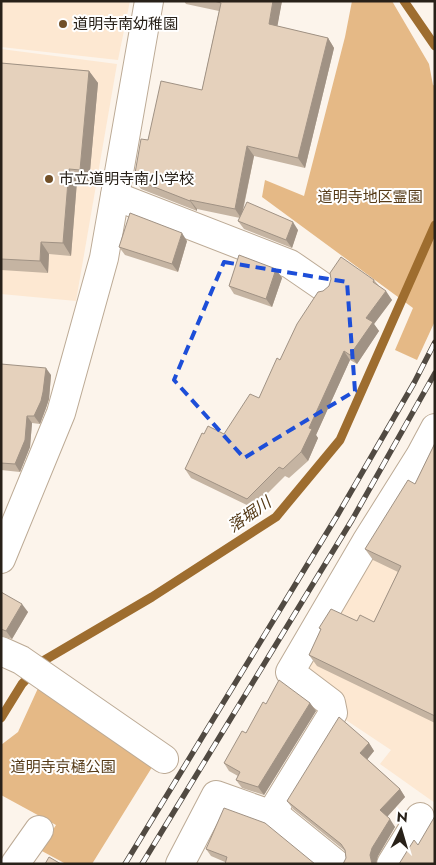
<svg xmlns="http://www.w3.org/2000/svg" width="436" height="865" viewBox="0 0 436 865" font-family="Jost,'Noto Sans JP',sans-serif">
  <style>
    .built { fill: #fde8d2 }
    .green { fill: #e5b986 }
    .lines { fill: none; stroke-linecap: round; stroke-linejoin: round }
    .stream { stroke: #9e6d2f; stroke-width: 9 }
    .minor-casing { stroke: #bcaa95; stroke-width: 30 }
    .minor { stroke: #fff; stroke-width: 28 }
    .rail-casing { stroke: #514a42; stroke-width: 5.5 }
    .rail { stroke: #fff; stroke-width: 4; stroke-dasharray: 11; stroke-linecap: butt }
    .wall { fill: #c5b4a2 }
    .shaded-wall { fill: #a09284 }
    .building { fill: #e5d1bc; stroke: #a09284 }
    .marked { fill: none; stroke: #1d4ed8; stroke-width: 4; stroke-dasharray: 10 6; stroke-linejoin: round }
    .poi-dot { fill: #725028; stroke: #fff; stroke-width: 2 }
    .labels { text-anchor: middle; stroke-width: 4; stroke-linejoin: round; paint-order: stroke }
    .poi-label { font-size: 15px; fill: #282119; stroke: #fff; text-anchor: start }
    .park-label { font-size: 15px; fill: #563b18; stroke: #fff }
    .water-label { font-size: 16px; font-style: italic; fill: #543916; stroke: #fff }
  </style>
  <rect width="100%" height="100%" fill="#fcf4eb"/>
  <g class="built">
    <path d="M1,1H130L118,60L1,47Z"/>
    <path d="M1,49L117,64L76,301L1,294Z"/>
    <path d="M435,440V803L380,764L391,750L343,718L297,672Z"/>
  </g>
  <g class="green">
    <path d="M352,1H392L429,64L433,85L435,86V321L417,360L395,350L413,308L262,197L265,180L304,196L345,37Z"/>
    <path d="M39,686L154,764L92,864H66L40,850L56,825L1,795V745L18,732Z"/>
  </g>
  <g class="lines">
    <g class="stream">
      <path d="M404,1L435,46"/>
      <path d="M1,718L22,684L43,661L152,597L276,517L340,440L435,225"/>
    </g>
    <g class="minor-casing">
      <g id="minor">
        <path d="M115,196L290,264L322,286"/>
        <path d="M1,559L61,413L104,258L149,1"/>
        <path d="M1,651L21,660L164,759"/>
        <path d="M271,814L333,713L331,703L290,672L366,542L420,456L435,428"/>
        <path d="M15,864L39,830"/>
        <path d="M180,864L216,795L278,817L336,864"/>
        <path d="M391,864L420,817"/>
      </g>
    </g>
    <use href="#minor" class="minor"/>
    <g class="rail-casing">
      <g id="rail">
        <path d="M125,864L337,516L414,383L435,342"/>
        <path d="M142,864L352,520L435,373"/>
      </g>
    </g>
    <use href="#rail" class="rail"/>
  </g>
  <g class="wall">
    <path d="M184,1H282L277,26L328,38L334,48L305,168L254,156L243,211L298,230L292,248L244,229L238,221L240,218L197,209V211L141,189L134,179L148,140L202,90L219,11L186,4Z"/>
    <path d="M1,63L89,71L98,83L89,182L77,181L71,256L49,254L48,273L1,270Z"/>
    <path d="M187,241L178,272L125,255L119,247Z"/>
    <path d="M276,269L282,278L272,307L234,294L229,286Z"/>
    <path d="M374,280L379,286L392,300L374,324L379,331L357,364L350,360L316,435L318,438L308,461L289,478L285,476L253,508L191,478L185,469L204,434H224L259,398L280,360Z"/>
    <path d="M1,364L51,375L49,399L46,408L40,424L32,423L30,447L20,472L1,470Z"/>
    <path d="M435,443V723L317,666L309,655L321,630L319,628L357,621L374,622L398,572L373,560L365,549L415,484Z"/>
    <path d="M1,592L28,612L12,639L1,636Z"/>
    <path d="M310,703L316,711L264,795L242,788L236,780L238,776L229,771L224,763L246,733L266,704Z"/>
    <path d="M369,743L374,751L367,759L400,789L405,797L387,817L395,827L378,856L375,863L346,858L345,851L293,809L287,801Z"/>
    <path d="M265,823L225,862L211,856L206,849Z"/>
  </g>
  <g class="shaded-wall">
    <path d="M273,1H282L276,34L269,24Z"/>
    <path d="M328,38L334,48L305,168L298,158Z"/>
    <path d="M89,71L98,83L89,182L80,170Z"/>
    <path d="M247,146L254,156L241,218L235,209Z"/>
    <path d="M69,169L77,181L71,256L63,243Z"/>
    <path d="M190,200L197,209V211L190,201Z"/>
    <path d="M293,222L298,230L292,248L286,240Z"/>
    <path d="M182,233L187,241L178,272L172,264Z"/>
    <path d="M41,242L49,254L48,273L40,261Z"/>
    <path d="M276,269L282,278L272,307L266,299Z"/>
    <path d="M386,291L392,300L374,324L379,331L357,364L350,355L366,318Z"/>
    <path d="M344,351L350,360L316,435L318,438L308,461L301,452L309,428Z"/>
    <path d="M46,368L51,375L49,399L46,408L40,424L34,416Z"/>
    <path d="M27,416L32,423L30,447L20,472L15,464Z"/>
    <path d="M22,604L28,612L12,639L6,631Z"/>
    <path d="M310,703L316,711L264,795L258,787Z"/>
    <path d="M369,743L374,751L366,761L360,753Z"/>
    <path d="M400,789L405,797L386,818L380,810Z"/>
    <path d="M390,819L395,827L378,856L376,864H372L370,855L372,848Z"/>
  </g>
  <g class="building">
    <path d="M214,1H273L269,24L328,38L298,158L247,146L235,209L190,200V201L134,179L141,139L148,140L161,81L202,90L221,3Z"/>
    <path d="M1,63L89,71L80,170L69,169L63,243L41,242L40,261L1,259Z"/>
    <path d="M247,202L293,222L286,240L238,221Z"/>
    <path d="M130,213L182,233L172,264L119,247Z"/>
    <path d="M239,255L276,269L266,299L229,286Z"/>
    <path d="M341,257L374,280L373,282L386,291L366,318L373,322L350,355L344,351L309,428L312,429L301,452L283,469L279,467L247,499L185,469L202,433L204,434L208,426L224,434L250,394L259,398L277,358L280,360L297,324L318,292L323,291L329,286L331,279L330,273Z"/>
    <path d="M1,364L46,368L43,392L41,401L34,416H27L25,440L15,464L1,463Z"/>
    <path d="M435,443V716L309,655L321,629L319,628L331,609L357,621L360,615L374,622L401,566L365,549L408,480L415,484Z"/>
    <path d="M1,592L22,604L6,631L1,629Z"/>
    <path d="M279,680L310,703L258,787L236,780L240,772L224,763L242,731L246,733L263,702L266,704Z"/>
    <path d="M339,717L369,743L360,753L400,789L380,810L390,819L372,848L370,855L372,864H343L346,858L345,850L341,844L287,801Z"/>
    <path d="M224,808L265,823L315,864H225L227,857L206,849Z"/>
    <path d="M435,816V864H399L414,840L418,845Z"/>
    <path d="M49,857L61,864H45Z"/>
  </g>
  <path class="marked" d="M224,262L347,282L355,391L244,458L174,380Z"/>
  <g class="poi-dot">
    <circle cx="63" cy="24" r="5"/>
    <circle cx="49" cy="179" r="5"/>
  </g>
  <g class="labels">
    <g class="poi-label">
      <text x="73" y="29">道明寺南幼稚園</text>
      <text x="59" y="184">市立道明寺南小学校</text>
    </g>
    <g class="park-label">
      <text x="370" y="202">道明寺地区霊園</text>
      <text x="63" y="772">道明寺京樋公園</text>
    </g>
    <g class="water-label">
      <text transform="translate(249 514) rotate(-35)" y="6">落堀川</text>
    </g>
  </g>
  <rect width="436" height="865" fill="none" stroke="#282119" stroke-width="5"/>
  <g transform="translate(401 830) rotate(5)" stroke="#ffffff" stroke-width="4" paint-order="stroke">
  <path d="M0-4L9 19L0 12L-9 19Z" fill="#282119"/>
  <text y="-8" font-size="14" font-weight="bold" text-anchor="middle" fill="#282119">N</text>
  </g>
</svg>
